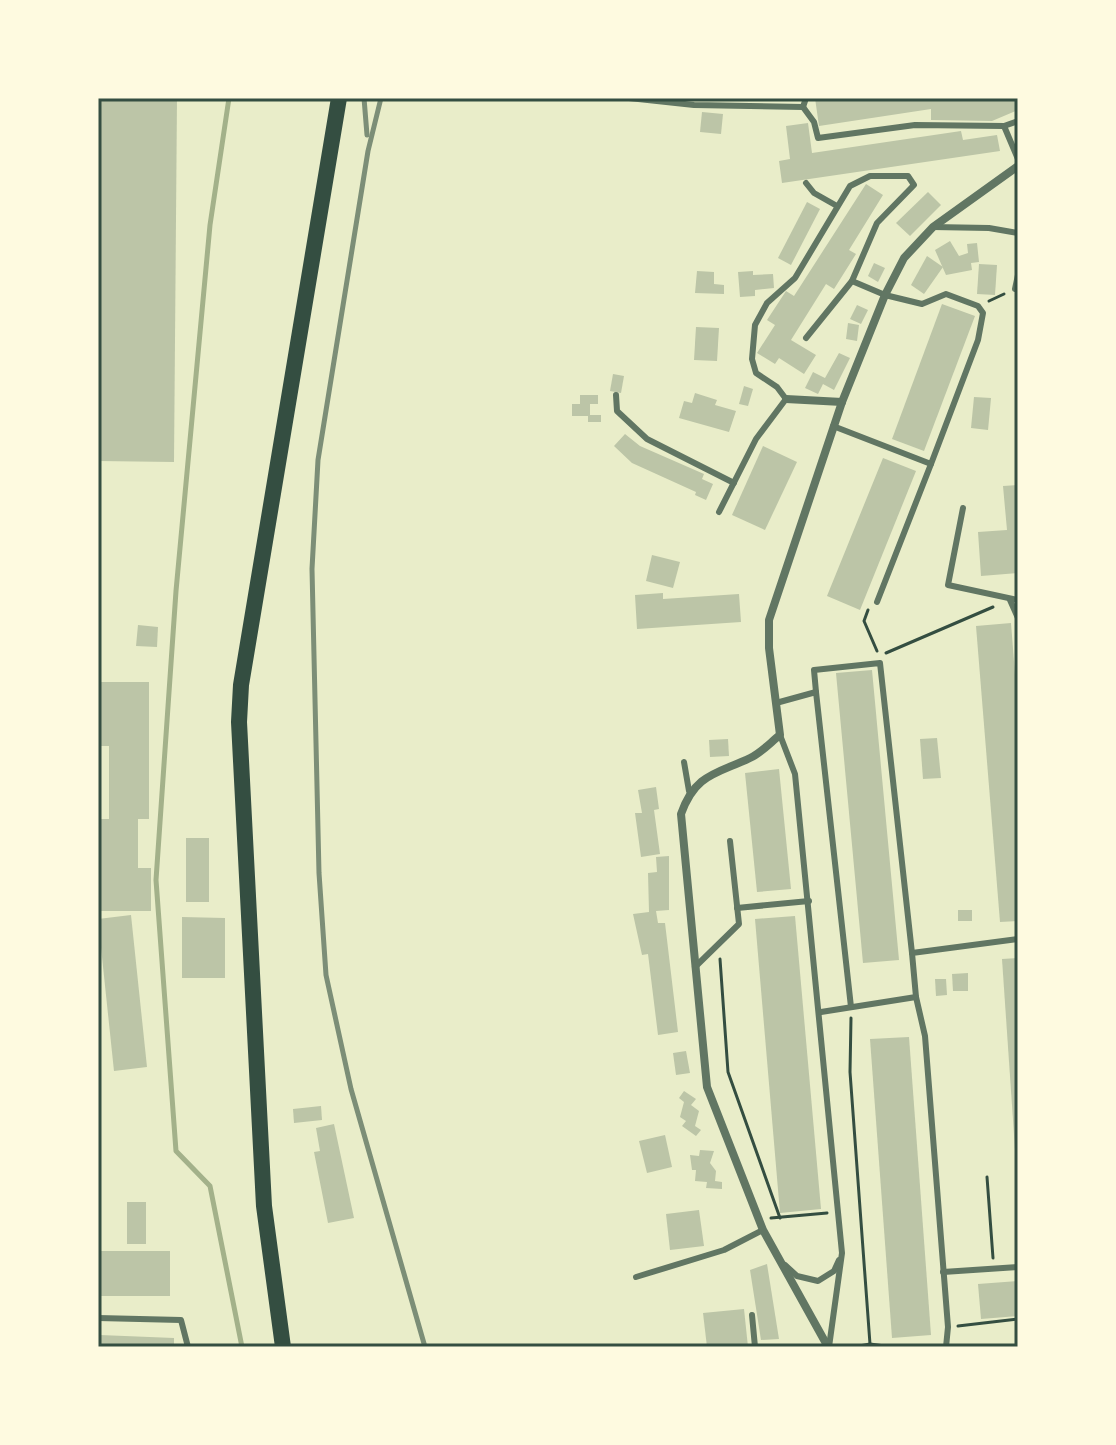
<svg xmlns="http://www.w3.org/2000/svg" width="1116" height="1445" viewBox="0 0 1116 1445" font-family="Commissioner,sans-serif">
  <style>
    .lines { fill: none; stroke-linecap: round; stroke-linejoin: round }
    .stream { stroke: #a3b18a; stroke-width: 5 }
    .building { fill: #bcc5a7 }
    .path { stroke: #344e41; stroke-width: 3 }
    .service { stroke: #617663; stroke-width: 6 }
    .minor { stroke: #617663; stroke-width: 8 }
    .secondary { stroke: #344e41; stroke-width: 16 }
    .rail { stroke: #7c8e77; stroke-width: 5 }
    .neatline { fill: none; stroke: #344e41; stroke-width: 3 }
  </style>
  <rect width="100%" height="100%" fill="#e9edc9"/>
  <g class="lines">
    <path class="stream" d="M229,98L210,225L176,591L156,880L176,1151L210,1186L242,1347"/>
  </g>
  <g class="building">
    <path d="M98,98H177L174,462L98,461Z"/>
    <path d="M815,98H1018V110L992,121L931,120V109L819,126Z"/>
    <path d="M702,112L723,114L721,134L700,132Z"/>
    <path d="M808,123L812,153L961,131L963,140L997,135L1000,151L782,183L779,161L790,159L786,126Z"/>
    <path d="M866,184L883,195L849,250L856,254L834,289L826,284L791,340L816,355L804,374L779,358L775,364L757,353L775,325L767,320L786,291L794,296Z"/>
    <path d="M928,192L941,205L910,236L896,223Z"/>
    <path d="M807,202L820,209L791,265L778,258Z"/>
    <path d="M950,241L959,256L968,253L967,244L977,243L979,262L971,263L972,270L946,275L935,250Z"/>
    <path d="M927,256L943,267L924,294L911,285Z"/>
    <path d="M874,263L885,268L878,282L868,276Z"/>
    <path d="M979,264L997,265L995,295L977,294Z"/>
    <path d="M697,271L714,272V284L724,285V294L695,293Z"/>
    <path d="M753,271V275L773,274L774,288L755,290V296L740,297L738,272Z"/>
    <path d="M942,304L975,316L924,451L892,439Z"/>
    <path d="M857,305L868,310L861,324L850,319Z"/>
    <path d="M848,323L859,325L857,341L846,339Z"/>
    <path d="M696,327L719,328L717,361L694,360Z"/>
    <path d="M839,353L850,358L834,390L823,384L818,394L805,388L813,372L825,378Z"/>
    <path d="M613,374L624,376L621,393L610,391Z"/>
    <path d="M744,386L753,389L748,406L739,404Z"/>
    <path d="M695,393L717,400L715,405L736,411L729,432L679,418L684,401L692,403Z"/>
    <path d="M580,395H598V404H590V415H601V422H588V416H572V404H580Z"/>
    <path d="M974,397L991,398L988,430L971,428Z"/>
    <path d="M625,434L640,446L704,474L702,479L713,484L706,500L695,495L696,492L632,463L614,446Z"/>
    <path d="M763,446L797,462L765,530L732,515Z"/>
    <path d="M883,458L916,471L860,610L827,596Z"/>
    <path d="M1018,485V573L981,576L978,532L1007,530L1003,486Z"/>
    <path d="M652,555L680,562L673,588L646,581Z"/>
    <path d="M663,593V599L739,594L741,622L637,629L635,595Z"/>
    <path d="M1011,623L1018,713V921L1000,922L976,626Z"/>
    <path d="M138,625L158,627L157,647L136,646Z"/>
    <path d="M872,670L899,960L863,963L836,673Z"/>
    <path d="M98,682H149V819H138V868H151V911H98V819H109V746H98Z"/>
    <path d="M937,738L941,778L923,779L920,739Z"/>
    <path d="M728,739L729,756L710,757L709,740Z"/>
    <path d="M779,769L791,889L757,892L745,773Z"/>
    <path d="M656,787L659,809L654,810L660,854L641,857L635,813H642L638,790Z"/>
    <rect x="186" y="838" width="23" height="64"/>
    <path d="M669,856V910L656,911L658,923H665L678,1032L658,1035L648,954L642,955L633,914L649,912L648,873L657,872L656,857Z"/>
    <rect x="958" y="910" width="14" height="11"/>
    <path d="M131,915L147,1067L114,1071L98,919Z"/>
    <path d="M795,916L821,1209L780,1213L755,919Z"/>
    <path d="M182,917L225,918V978H182Z"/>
    <path d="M1018,958V1164H1016L1002,959Z"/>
    <path d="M968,973V991H953L952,974Z"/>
    <path d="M935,979H946L947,995L936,996Z"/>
    <path d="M909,1037L931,1335L892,1338L870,1039Z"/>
    <path d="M686,1051L690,1073L676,1075L673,1053Z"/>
    <path d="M684,1091L696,1099L691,1105L699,1111L695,1126L701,1130L696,1136L682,1126L686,1121L680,1117L684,1102L679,1098Z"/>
    <path d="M321,1106L322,1120L294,1123L293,1109Z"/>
    <path d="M334,1124L354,1218L328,1223L314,1152L320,1151L316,1128Z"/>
    <path d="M665,1135L672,1167L647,1173L639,1141Z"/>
    <path d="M700,1150L714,1151L710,1163L716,1171L715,1181L722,1182V1189L706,1188L707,1182L695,1181L696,1170H692L690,1155L699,1156Z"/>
    <rect x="127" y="1202" width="19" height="42"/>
    <path d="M699,1210L704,1246L670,1250L666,1214Z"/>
    <rect x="98" y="1251" width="72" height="45"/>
    <path d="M767,1264L779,1339L761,1340L750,1270Z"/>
    <path d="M1018,1281V1316L981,1319L978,1284Z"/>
    <path d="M744,1309L748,1347H707L703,1313Z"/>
    <path d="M100,1335L174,1338V1347H99Z"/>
  </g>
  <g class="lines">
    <g class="path">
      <path d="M989,301L1004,294"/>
      <path d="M868,610L864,621L877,651"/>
      <path d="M886,653L993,607"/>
      <path d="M720,959L728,1072L780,1218"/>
      <path d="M851,1018L850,1072L870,1344L854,1347"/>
      <path d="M987,1177L993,1258"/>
      <path d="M771,1218L827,1213"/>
      <path d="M958,1326L1018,1319"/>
      <path d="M870,1344L892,1347"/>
      <path d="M801,1347H814"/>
    </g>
    <g class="service">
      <path d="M629,98L694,105L803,107L806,98"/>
      <path d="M803,107L814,122L818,138L915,125L1004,126L1018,121"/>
      <path d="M1004,126L1018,159"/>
      <path d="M806,183L814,193L837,206"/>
      <path d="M933,227L989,228L1018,233"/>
      <path d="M1015,289L1018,275"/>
      <path d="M616,395L617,411L647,439L734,483"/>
      <path d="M833,426L931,464L978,340L983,313L978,306L946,294L922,304L885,295L852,281"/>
      <path d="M963,508L948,585L1018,600"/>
      <path d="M719,512L756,439L786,399L777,387L756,373L752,359L755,325L767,303L795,278L850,186L870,176H908L914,185L877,223L852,281L806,338"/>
      <path d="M1010,600L1018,618"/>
      <path d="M877,602L931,464"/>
      <path d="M816,692L814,670L880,663L912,953"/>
      <path d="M776,703L816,692L851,1007"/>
      <path d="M780,735L795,774L842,1253L829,1347"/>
      <path d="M684,762L689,791"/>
      <path d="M737,908L809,901"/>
      <path d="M695,967L739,924L730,841"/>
      <path d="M916,997L925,1036L948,1327L946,1347"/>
      <path d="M821,1012L916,997L912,953L1018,939"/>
      <path d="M785,1265L797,1276L818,1281L834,1271L839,1260"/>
      <path d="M943,1272L1018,1267"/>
      <path d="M636,1277L724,1250L763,1230"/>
      <path d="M752,1315L755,1347"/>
      <path d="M98,1318L181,1320L188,1347"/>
    </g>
    <g class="minor">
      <path d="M786,399L842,402"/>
      <path d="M828,1347L763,1230L707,1087L681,814C695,774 716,774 750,758C761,753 771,742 780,735L769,648V620L842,402L885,295L904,258L933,227L1018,166"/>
    </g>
    <path class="secondary" d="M283,1347L264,1206L239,722L241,685L339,98"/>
    <g class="rail">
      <path d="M364,98L367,135"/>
      <path d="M381,98L368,151L318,460L312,569L319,873L326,975L351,1089L425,1347"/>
    </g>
  </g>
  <rect width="1116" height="1445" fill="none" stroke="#fefae0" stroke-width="200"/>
  <rect x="100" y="100" width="916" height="1245" class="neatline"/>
</svg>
